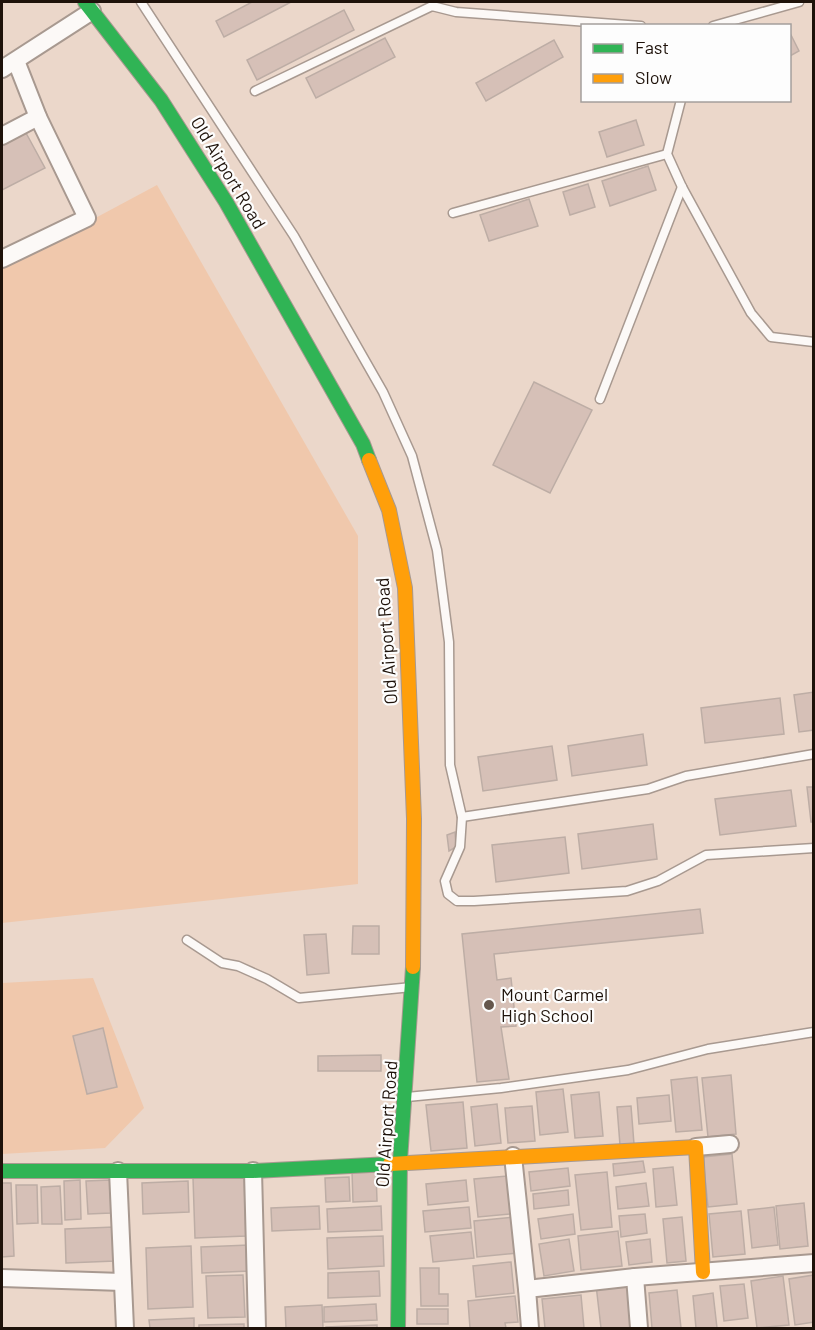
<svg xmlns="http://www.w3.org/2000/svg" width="815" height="1330" viewBox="0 0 815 1330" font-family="Barlow,sans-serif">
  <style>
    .green { fill: #f0c8ac }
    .building { fill: #d6c0b7; stroke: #bdada5; stroke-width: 1.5 }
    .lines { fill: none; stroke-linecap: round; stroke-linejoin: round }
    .lane-casing { stroke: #a89990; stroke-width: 11 }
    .street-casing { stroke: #a89990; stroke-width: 20 }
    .fast-casing { stroke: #a89990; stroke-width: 16 }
    .slow-casing { stroke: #a89990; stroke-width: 16 }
    .lane { stroke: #fcf9f7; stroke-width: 8 }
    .street { stroke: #fcf9f7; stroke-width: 16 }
    .fast { stroke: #30b455; stroke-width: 14 }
    .slow { stroke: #ff9f0a; stroke-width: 14 }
    .poi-dot { fill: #66574d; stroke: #fdfdfd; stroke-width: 2 }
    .labels { text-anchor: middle; stroke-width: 4.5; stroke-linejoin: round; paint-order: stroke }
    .street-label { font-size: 18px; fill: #1e120a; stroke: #fdfdfd }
    .poi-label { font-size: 18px; fill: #1e120a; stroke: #fdfdfd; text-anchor: start }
  </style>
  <rect width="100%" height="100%" fill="#ebd7ca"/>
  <g class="green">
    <path d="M157,185L358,536V884L2,923V268Z"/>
    <path d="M93,978L144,1108L105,1148L2,1154V983Z"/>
  </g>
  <g class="building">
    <path d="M252,2H291L224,37L216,21Z"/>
    <path d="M344,10L354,30L257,80L247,60Z"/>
    <path d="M790,33L799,51L790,56Z"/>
    <path d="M385,38L395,57L316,98L306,78Z"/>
    <path d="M554,40L563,57L486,101L476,83Z"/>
    <path d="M636,120L644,145L607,157L599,132Z"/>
    <path d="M26,133L45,168L2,190V145Z"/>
    <path d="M648,166L656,190L610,206L602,181Z"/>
    <path d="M588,184L595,207L570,215L563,192Z"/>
    <path d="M529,199L538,226L489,241L480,215Z"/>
    <path d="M534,382L592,410L550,493L493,465Z"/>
    <path d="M814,692V730L799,732L794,695Z"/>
    <path d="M780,698L784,734L705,743L701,708Z"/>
    <path d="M643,734L647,765L572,776L568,746Z"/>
    <path d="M552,746L557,780L483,791L478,757Z"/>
    <path d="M807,787H814V822H811Z"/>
    <path d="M791,790L796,826L720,835L715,799Z"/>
    <path d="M653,824L657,859L582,869L578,834Z"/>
    <path d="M455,832L456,847L449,851L447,835Z"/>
    <path d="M565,837L569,873L496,882L492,845Z"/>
    <path d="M700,909L703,933L494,954L497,980L511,978L516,1026L501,1027L509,1079L477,1082L462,934Z"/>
    <path d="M353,926H379V954H352Z"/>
    <path d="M326,934L329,973L307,975L304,935Z"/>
    <path d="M103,1028L117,1087L87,1094L73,1036Z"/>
    <path d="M381,1055V1071H318V1056Z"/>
    <path d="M731,1075L736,1134L708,1137L702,1078Z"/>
    <path d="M697,1077L702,1130L676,1132L671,1080Z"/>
    <path d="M563,1089L568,1132L540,1135L536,1092Z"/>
    <path d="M599,1092L603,1136L575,1138L571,1095Z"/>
    <path d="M669,1095L671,1121L639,1124L637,1098Z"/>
    <path d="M463,1102L467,1148L431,1151L426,1105Z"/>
    <path d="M497,1104L501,1143L475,1146L471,1107Z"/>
    <path d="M532,1106L535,1141L508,1143L505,1108Z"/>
    <path d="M631,1106L634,1144L620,1145L617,1107Z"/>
    <path d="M732,1154L737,1204L708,1207L703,1157Z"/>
    <path d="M643,1161L645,1172L614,1176L613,1164Z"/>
    <path d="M673,1167L677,1205L656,1207L653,1169Z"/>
    <path d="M568,1168L570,1186L531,1191L529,1172Z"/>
    <path d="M376,1170L377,1201L353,1202L352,1171Z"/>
    <path d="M607,1172L612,1227L581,1230L575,1175Z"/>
    <path d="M244,1176L246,1236L195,1238L193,1178Z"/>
    <path d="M507,1176L511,1214L478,1217L474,1179Z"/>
    <path d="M349,1177L350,1201L326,1202L325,1178Z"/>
    <path d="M80,1180L81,1219L65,1220L64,1181Z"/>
    <path d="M110,1180L111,1213L88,1214L86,1181Z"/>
    <path d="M466,1180L468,1201L428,1205L426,1184Z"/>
    <path d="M188,1181L189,1212L143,1214L142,1183Z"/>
    <path d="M2,1183H11L14,1256L2,1257Z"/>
    <path d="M646,1183L649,1206L618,1209L616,1187Z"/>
    <path d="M16,1185H37L38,1223L17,1224Z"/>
    <path d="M60,1186L62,1224H42L41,1187Z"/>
    <path d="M568,1190L569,1205L534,1209L533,1194Z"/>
    <path d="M804,1203L808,1246L780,1249L776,1206Z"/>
    <path d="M319,1206L320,1229L272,1231L271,1208Z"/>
    <path d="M381,1206L382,1230L328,1232L327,1209Z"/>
    <path d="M469,1207L471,1228L425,1232L423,1211Z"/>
    <path d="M774,1207L778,1245L752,1248L748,1210Z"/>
    <path d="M741,1211L745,1254L713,1257L709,1214Z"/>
    <path d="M573,1214L575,1234L541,1239L538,1219Z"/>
    <path d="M645,1214L647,1233L621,1237L619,1216Z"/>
    <path d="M514,1217L517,1253L477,1257L474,1221Z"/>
    <path d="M682,1217L686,1261L667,1263L663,1219Z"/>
    <path d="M114,1227L115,1261L66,1263L65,1229Z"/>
    <path d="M618,1231L622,1266L581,1270L578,1236Z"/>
    <path d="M471,1232L474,1258L433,1262L430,1236Z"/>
    <path d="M383,1236L384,1266L328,1269L327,1238Z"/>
    <path d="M569,1239L574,1271L544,1276L539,1244Z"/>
    <path d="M650,1239L652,1262L629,1265L626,1242Z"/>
    <path d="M249,1245L250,1271L202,1273L201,1247Z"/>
    <path d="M191,1246L193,1307L148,1309L146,1248Z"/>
    <path d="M511,1262L514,1293L476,1297L473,1266Z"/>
    <path d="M420,1268H439V1294H448V1306H421Z"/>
    <path d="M379,1271L380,1296L328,1298V1273Z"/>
    <path d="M243,1275L245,1317L208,1318L206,1276Z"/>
    <path d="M814,1275V1322L795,1325L789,1279Z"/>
    <path d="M783,1276L789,1325L757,1328L751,1281Z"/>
    <path d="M632,1281L637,1328H601L596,1285Z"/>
    <path d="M744,1284L748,1318L724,1321L720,1286Z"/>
    <path d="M677,1290L681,1328H652L649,1293Z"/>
    <path d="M713,1293L717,1328H696L693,1296Z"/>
    <path d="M581,1295L584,1328H545L542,1299Z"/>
    <path d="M515,1296L518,1322L505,1323L506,1328H470L468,1301Z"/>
    <path d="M376,1304L377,1320L324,1322V1307Z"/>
    <path d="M322,1305L323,1328H286L285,1307Z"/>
    <rect x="417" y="1309" width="31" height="15"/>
    <path d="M194,1318V1328H150L149,1320Z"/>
    <path d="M244,1324V1328H199V1325Z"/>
    <path d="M377,1325V1328H326V1327Z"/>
  </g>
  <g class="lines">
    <g class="lane-casing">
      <g id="lane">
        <path d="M141,2L294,236L383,392L412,456L437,550L449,642L450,765L462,817L460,847L445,881L448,894L457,901H474L627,891L658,881L706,855L814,848"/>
        <path d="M713,26L799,2"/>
        <path d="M255,91L432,6L456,12L641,26"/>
        <path d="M681,100L667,154L682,187L751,313L771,337L814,342"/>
        <path d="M453,213L667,154"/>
        <path d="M600,399L682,187"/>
        <path d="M462,817L648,789L686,776L814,754"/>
        <path d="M187,940L222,963L238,966L267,979L299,998L412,987"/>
        <path d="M407,1097L501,1088L628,1070L708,1049L814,1032"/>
      </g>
    </g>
    <g class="street-casing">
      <g id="street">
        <path d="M2,69L92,11"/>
        <path d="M2,136L38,117"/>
        <path d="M2,259L87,218L38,117L16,61"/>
        <path d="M696,1147L730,1144"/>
        <path d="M513,1156L527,1289"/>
        <path d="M118,1171L125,1328"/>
        <path d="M253,1171L257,1328"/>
        <path d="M635,1277L639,1328"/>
        <path d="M2,1278L122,1282"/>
        <path d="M530,1328L527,1289L635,1277L814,1263"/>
      </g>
    </g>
    <g class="fast-casing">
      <g id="fast">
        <path d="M85,2L161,100L226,202L363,444L369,460"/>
        <path d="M2,1171H253L390,1164"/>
        <path d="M398,1328L400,1161L413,967"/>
      </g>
    </g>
    <g class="slow-casing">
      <g id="slow">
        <path d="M369,460L389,510L405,588L414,819L413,967"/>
        <path d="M390,1164L696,1147L703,1272"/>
      </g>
    </g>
    <use href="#lane" class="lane"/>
    <use href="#street" class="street"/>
    <use href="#fast" class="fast"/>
    <use href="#slow" class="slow"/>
  </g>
  <circle class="poi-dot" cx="489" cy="1005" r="6"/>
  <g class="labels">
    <g class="street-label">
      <text transform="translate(228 173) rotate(59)" y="6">Old Airport Road</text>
      <text transform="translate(387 641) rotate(-94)" y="6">Old Airport Road</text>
      <text transform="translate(387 1124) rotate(-86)" y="6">Old Airport Road</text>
    </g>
    <g class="poi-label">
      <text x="501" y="1001">Mount Carmel<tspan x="501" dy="21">High School</tspan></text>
    </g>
  </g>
  <rect width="815" height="1330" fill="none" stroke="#1e120a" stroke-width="6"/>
  <rect x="581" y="24" width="210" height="78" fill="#fdfdfd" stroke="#a49f9c" stroke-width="1.5"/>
  <rect x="593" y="44" width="30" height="9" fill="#30b455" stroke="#a49f9c" stroke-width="1.5"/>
  <text x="635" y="54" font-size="18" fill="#1e120a">Fast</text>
  <rect x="593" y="74" width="30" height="9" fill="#ff9f0a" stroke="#a49f9c" stroke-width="1.5"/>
  <text x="635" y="84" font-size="18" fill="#1e120a">Slow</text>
</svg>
